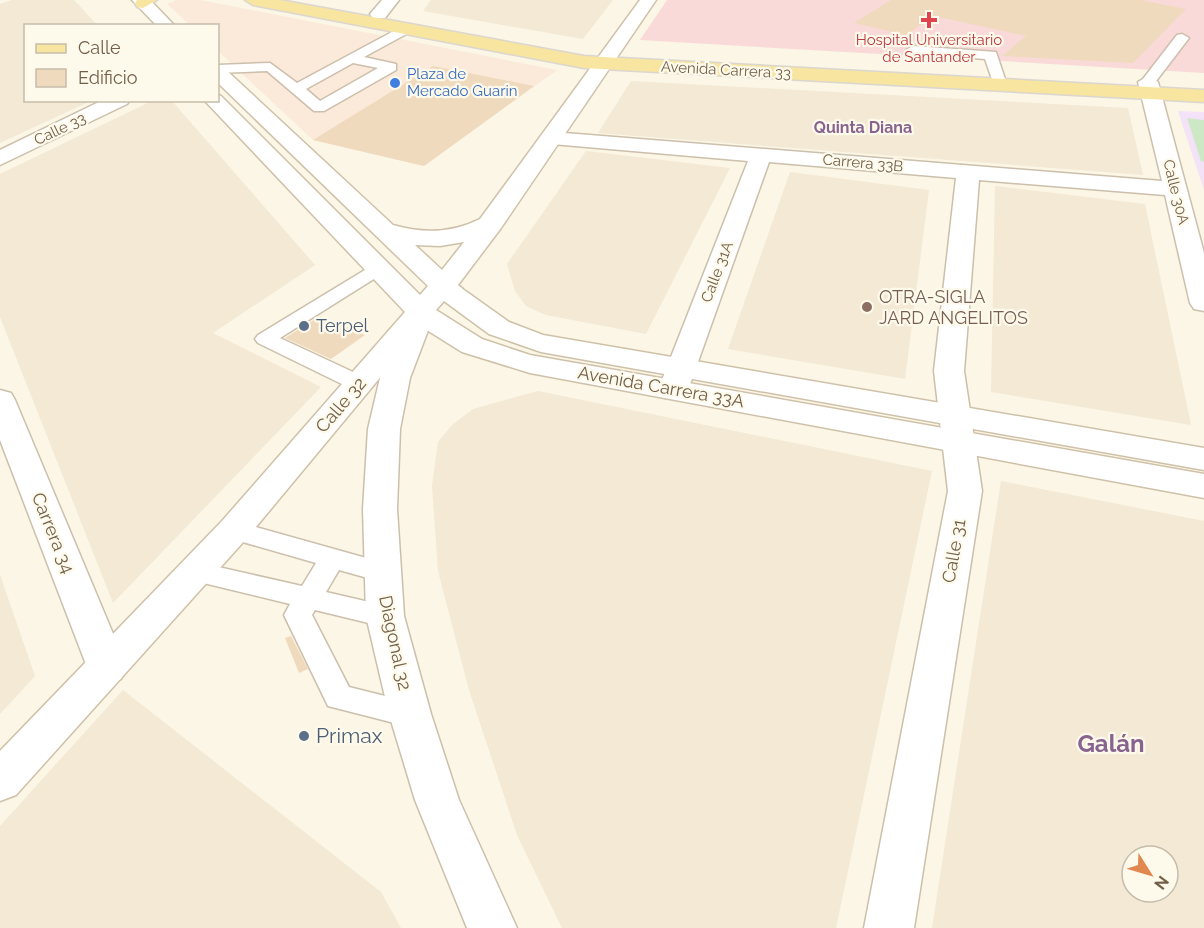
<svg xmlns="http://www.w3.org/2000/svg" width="1204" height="928" viewBox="0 0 1204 928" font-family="Raleway,sans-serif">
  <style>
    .residential { fill: #f3e9d4; fill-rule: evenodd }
    .commercial { fill: #fbe9d9 }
    .education { fill: #f3e2f8 }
    .medical { fill: #f9dad9 }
    .green { fill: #cde8c4 }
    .building { fill: #efdabe }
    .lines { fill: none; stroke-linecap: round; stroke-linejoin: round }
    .lane-casing { stroke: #ccbfac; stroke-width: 3 }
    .street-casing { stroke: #ccbfac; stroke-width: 3 }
    .secondary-casing { stroke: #cfc1a9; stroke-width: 3 }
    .primary-casing { stroke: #dbd6d0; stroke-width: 3 }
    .lane { fill: #fff; fill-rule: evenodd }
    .street { fill: #fff; fill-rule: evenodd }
    .secondary { fill: #fff; fill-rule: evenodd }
    .primary { fill: #f7e5a0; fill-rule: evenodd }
    .health-dot { fill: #e0444e; stroke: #fefaeb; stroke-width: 2 }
    .shop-dot { fill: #3f7fe0; stroke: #fefaeb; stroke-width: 2 }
    .education-dot { fill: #8d6e63; stroke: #fefaeb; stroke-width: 2 }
    .service-dot { fill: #5c6f8a; stroke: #fefaeb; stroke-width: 2 }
    .labels { text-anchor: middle; stroke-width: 4.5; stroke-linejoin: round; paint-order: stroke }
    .far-health-label { font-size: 15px; fill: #be3a42; stroke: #fefaeb }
    .far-street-label { font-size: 15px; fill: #73604b; stroke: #fefaeb }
    .far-shop-label { font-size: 15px; fill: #366cbe; stroke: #fefaeb; text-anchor: start }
    .far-neighbourhood-label { font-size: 16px; font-weight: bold; fill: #88638f; stroke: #fefaeb }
    .education-label { font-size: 18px; fill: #785e54; stroke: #fefaeb; text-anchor: start }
    .service-label { font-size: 18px; fill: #4e5e75; stroke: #fefaeb; text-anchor: start }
    .street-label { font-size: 18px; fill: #73604b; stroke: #fefaeb }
    .near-service-label { font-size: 21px; fill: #4e5e75; stroke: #fefaeb; text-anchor: start }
    .near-neighbourhood-label { font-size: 24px; font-weight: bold; fill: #88638f; stroke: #fefaeb }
  </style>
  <rect width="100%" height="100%" fill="#fbf6e5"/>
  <g class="residential">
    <path d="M12,0H74L97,25L26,26V100L91,101L0,143V4Z"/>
    <path d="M431,0H613L583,39L423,11Z"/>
    <path d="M631,81L1128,108L1143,175L598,133Z"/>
    <path d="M152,101H172L315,265L213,333L321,387L113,603L0,317V174Z"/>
    <path d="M586,151L730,168L646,334L546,315L526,306L515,291L507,264Z"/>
    <path d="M790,172L929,190L905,379L728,349Z"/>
    <path d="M995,186L1145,204L1191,425L991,392Z"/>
    <path d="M538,391L932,471L836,928H562L517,835L469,690L438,571L432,486L438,442L452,425L473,409Z"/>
    <path d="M1001,481L1204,521V928H932ZM1132,856H1168V892H1132Z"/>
    <path d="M0,575L35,676L0,714Z"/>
    <path d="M123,690L381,892L401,928H0V826Z"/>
  </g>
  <path class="commercial" d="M177,0H200L557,70L424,166L313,140L218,51V26L190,25L167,4Z"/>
  <path class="education" d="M1178,111L1204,112V190Z"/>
  <path class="medical" d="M667,0H1204V73L640,40Z"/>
  <path class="green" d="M1187,118L1204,120V162L1201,161Z"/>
  <g class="building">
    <path d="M891,0H1140L1186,9L1133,63L1002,56L1026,36L934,16L906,35L854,23Z"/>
    <path d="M433,66L534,86L424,166L313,140Z"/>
    <path d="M320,316L365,335L331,359L285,338Z"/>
    <path d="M291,636L308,669L299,673L285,638Z"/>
  </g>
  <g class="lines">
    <g class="lane-casing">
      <g id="lane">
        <path d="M405,25L411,29L410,32L364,57L396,64V70L324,111H314L267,71L218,73V65L270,63L297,83ZM353,63L378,68L320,101L306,89Z"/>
        <path d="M1182,34L1189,38L1153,85H1143V79L1177,35Z"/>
        <path d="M913,46L996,52L1007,85L1005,88H995L985,59L908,53L906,50Z"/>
        <path d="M378,262L387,268L385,272L280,338L368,379L371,384L368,389H352L258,343L255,339L258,335Z"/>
        <path d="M234,521L391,565L395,572L391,579L382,582L339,570L326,592L395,608L399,616L395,624L385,627L315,610L312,615L349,687L421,705L425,714L421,723L410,727L328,706L284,615L290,604L187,579L183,572L187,565L196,562L302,586L316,563L225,537L221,530L225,523Z"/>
      </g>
    </g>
    <g class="street-casing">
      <g id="street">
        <path d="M382,0H399L385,18H373L370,14Z"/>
        <path d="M1148,76L1158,82L1204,253V311L1194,309L1190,303L1165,195L979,180L964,371L982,491L914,928H864L948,491L934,371L956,178L769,162L688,390L684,397L673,399L662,397L658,390L748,161L552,144L544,143L541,138L544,133L552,132L1162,181L1138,82Z"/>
        <path d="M103,100H130L127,104L0,165V150Z"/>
        <path d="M421,304L431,306L435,312L410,378L400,429L397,509L404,616L431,714L459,800L517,928H467L415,800L389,714L366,616L363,509L368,429L380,378L407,312L411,306Z"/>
        <path d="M0,390L11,393L15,400L127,667L121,679L107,683L93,679L87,667L0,440Z"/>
      </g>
    </g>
    <g class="secondary-casing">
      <g id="secondary">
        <path d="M132,0H150L175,26H157Z"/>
        <path d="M640,0H656L501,228L458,285L464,290L509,322L543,335L1204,448V470L541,352L489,334L444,301L436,310L482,339L530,355L1204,474V498L530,373L462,352L422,327L246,539L16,795L0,801V751L222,521L405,312L204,100H218V95L221,96L420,295L428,286L218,83V67L225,69L393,225C424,234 452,233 480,219ZM464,242L442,270L415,245L440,246Z"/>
      </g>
    </g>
    <g class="primary-casing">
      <g id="primary">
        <path d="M137,0H157L143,8L137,7L135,3Z"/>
        <path d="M245,0H280L584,56L1204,90V102L584,68L253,5Z"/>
      </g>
    </g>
    <use href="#lane" class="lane"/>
    <use href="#street" class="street"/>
    <use href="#secondary" class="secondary"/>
    <use href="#primary" class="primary"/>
  </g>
  <path class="health-dot" d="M926 11h6v6h6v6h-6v6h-6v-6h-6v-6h6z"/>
  <circle class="shop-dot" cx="395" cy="83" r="6"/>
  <circle class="education-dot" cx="867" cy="307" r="6"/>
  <g class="service-dot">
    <circle cx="304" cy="326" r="6"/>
    <circle cx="304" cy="736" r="6"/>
  </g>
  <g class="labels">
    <g class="far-health-label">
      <text x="929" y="45">Hospital Universitario<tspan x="929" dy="17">de Santander</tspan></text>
    </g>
    <g class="far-street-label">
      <text transform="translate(726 70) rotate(3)" y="5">Avenida Carrera 33</text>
      <text transform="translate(60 129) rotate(-26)" y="5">Calle 33</text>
      <text transform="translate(863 163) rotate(5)" y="5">Carrera 33B</text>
      <text transform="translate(1176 192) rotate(76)" y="5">Calle 30A</text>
      <text transform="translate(717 272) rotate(-69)" y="5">Calle 31A</text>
    </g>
    <g class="far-shop-label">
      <text x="407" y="79">Plaza de<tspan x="407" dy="17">Mercado Guarin</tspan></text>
    </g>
    <g class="far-neighbourhood-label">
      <text x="863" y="133">Quinta Diana</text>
    </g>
    <g class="education-label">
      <text x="879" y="303">OTRA-SIGLA<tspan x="879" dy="21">JARD ANGELITOS</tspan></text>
    </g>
    <g class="service-label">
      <text x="316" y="332">Terpel</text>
    </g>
    <g class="street-label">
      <text transform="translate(661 387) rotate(10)" y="6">Avenida Carrera 33A</text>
      <text transform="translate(341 405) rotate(-49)" y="6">Calle 32</text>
      <text transform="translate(53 533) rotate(68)" y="6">Carrera 34</text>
      <text transform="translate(954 551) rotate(-80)" y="6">Calle 31</text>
      <text transform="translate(395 643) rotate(78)" y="6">Diagonal 32</text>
    </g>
    <g class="near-service-label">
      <text x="316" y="743">Primax</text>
    </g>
    <g class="near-neighbourhood-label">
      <text x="1111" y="752">Galán</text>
    </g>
  </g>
  <rect x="24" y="24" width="195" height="78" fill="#fefaeb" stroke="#c6bcab" stroke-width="1.5"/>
  <rect x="36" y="44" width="30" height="9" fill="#f7e5a0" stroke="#c6bcab" stroke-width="1.5"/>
  <text x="78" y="54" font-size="18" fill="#73604b">Calle</text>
  <rect x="36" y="69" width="30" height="18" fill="#efdabe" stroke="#c6bcab" stroke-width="1.5"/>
  <text x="78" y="84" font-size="18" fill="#73604b">Edificio</text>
  <g transform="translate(1150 874) rotate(127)"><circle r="28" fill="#fefaeb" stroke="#c6bcab" stroke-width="1.5"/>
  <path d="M0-4.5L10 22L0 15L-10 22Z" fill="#e08850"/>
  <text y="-9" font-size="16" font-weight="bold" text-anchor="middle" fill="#73604b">N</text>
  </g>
</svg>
